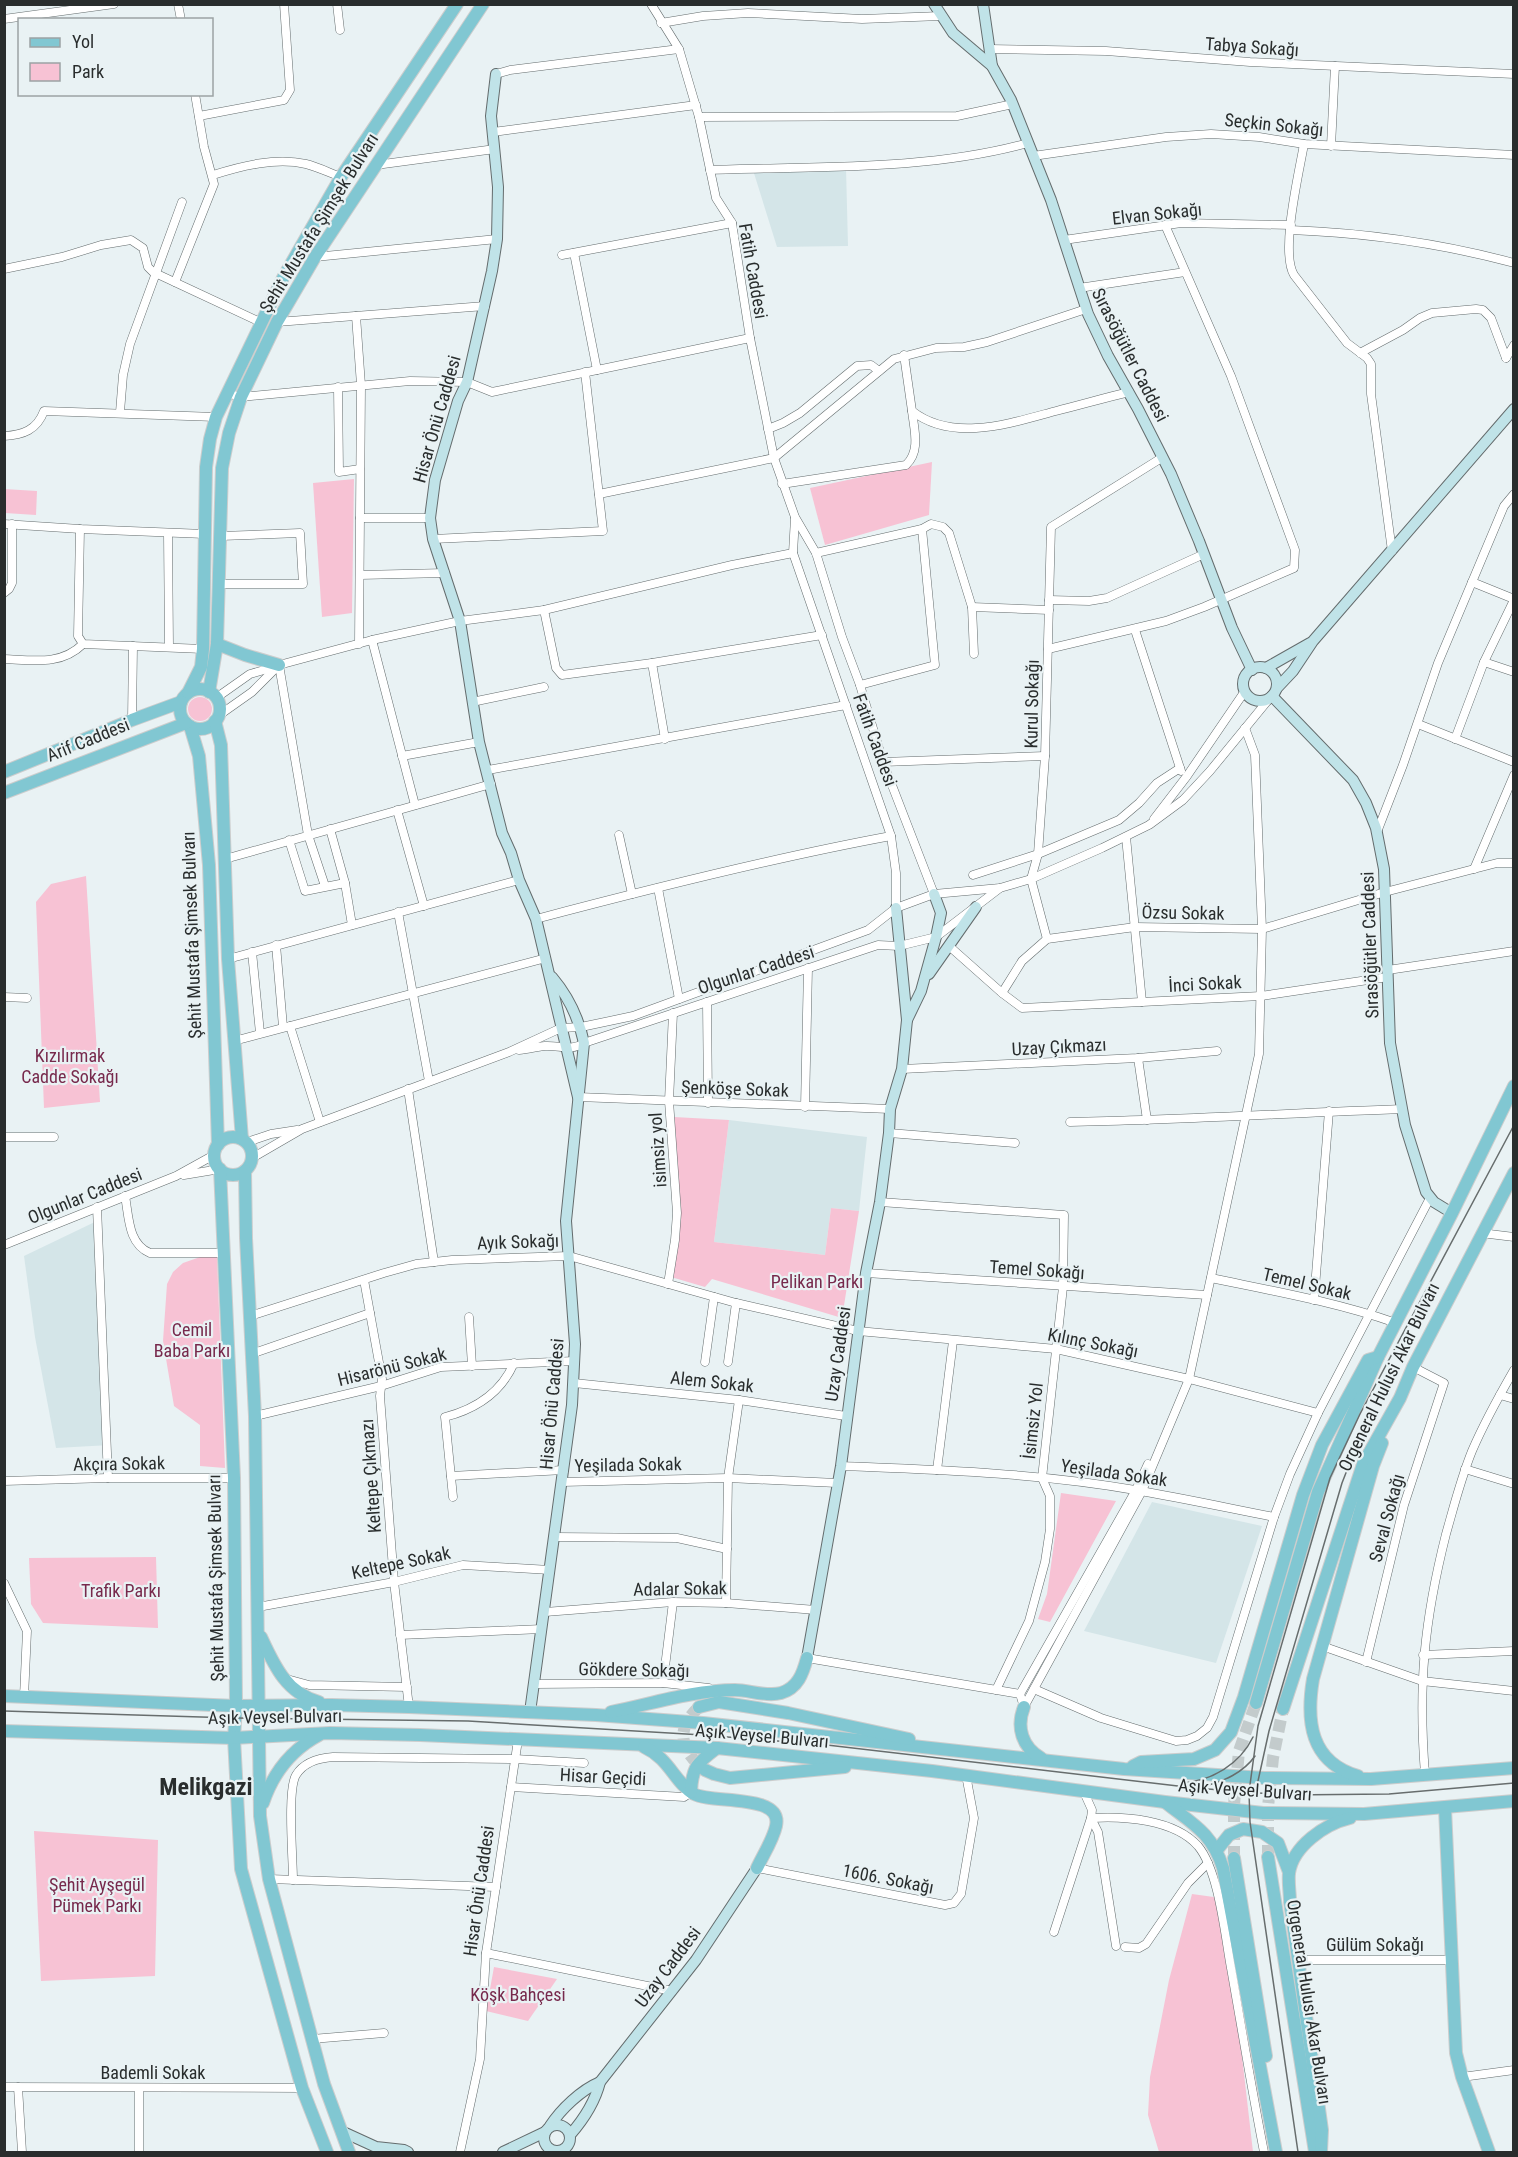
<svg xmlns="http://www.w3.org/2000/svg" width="1518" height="2157" viewBox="0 0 1518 2157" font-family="'Roboto Condensed',sans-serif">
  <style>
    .built { fill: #d4e5e8 }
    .green { fill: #f7c2d4 }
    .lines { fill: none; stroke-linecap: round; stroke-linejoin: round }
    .primary-tunnel { stroke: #c3cbcc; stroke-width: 12; stroke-dasharray: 12 6; stroke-linecap: butt }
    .street-casing { stroke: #646c6d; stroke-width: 9 }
    .secondary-casing { stroke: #646c6d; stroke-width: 12 }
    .primary-casing { stroke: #cccdcd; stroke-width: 14 }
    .street { stroke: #fff; stroke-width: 8 }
    .secondary { stroke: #c0e3e8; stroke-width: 10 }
    .primary { stroke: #81c7d2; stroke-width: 12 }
    .tram { stroke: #676d6d; stroke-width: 1.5 }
    .labels { text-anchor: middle; stroke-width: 4.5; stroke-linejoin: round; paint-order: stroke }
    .street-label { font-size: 18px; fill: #292d2d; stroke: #e9f2f4 }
    .park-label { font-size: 18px; fill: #77294c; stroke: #e9f2f4 }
    .district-label { font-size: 24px; font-weight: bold; fill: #292d2d; stroke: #e9f2f4 }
  </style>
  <rect width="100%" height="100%" fill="#e9f2f4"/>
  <g class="built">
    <path d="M846,168L848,246L777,247L753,170Z"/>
    <path d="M729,1120L867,1137L859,1211L831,1208L825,1255L714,1242Z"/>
    <path d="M101,1219L110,1445L56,1448L35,1337L24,1256Z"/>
    <path d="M1152,1502L1262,1526L1216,1663L1084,1631Z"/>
  </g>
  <g class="green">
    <path d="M932,462L929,515L825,545L810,488Z"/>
    <path d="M354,479L352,613L322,617L313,483Z"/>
    <path d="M4,489L37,491L36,515L5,513Z"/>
    <circle cx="200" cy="709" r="12"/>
    <path d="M86,876L100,1102L44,1108L36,902L51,884Z"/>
    <path d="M674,1117L729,1120L714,1242L825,1255L831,1208L859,1211L842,1318L712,1279L705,1287L671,1277L678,1172Z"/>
    <path d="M203,1256L217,1257L225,1468L200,1466V1425L174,1406L163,1341L167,1284L173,1272L183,1263Z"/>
    <path d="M1061,1493L1116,1501L1050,1622L1038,1619L1047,1594Z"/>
    <path d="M156,1557L158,1628L43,1623L31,1604L29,1558Z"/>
    <path d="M34,1831L158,1840L155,1976L41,1981Z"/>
    <path d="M1192,1894L1221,1898L1234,1958L1241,2048L1253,2152H1159L1148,2115L1150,2077L1169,1980Z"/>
    <path d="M494,1967L557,1979L528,2021L486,2011Z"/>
  </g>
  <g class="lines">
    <g class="primary-tunnel">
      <path d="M699,1707C674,1730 681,1751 705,1770"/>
      <path d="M1268,1857V1807L1273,1758L1283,1709"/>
      <path d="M1234,1858V1805L1239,1751L1256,1703"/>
    </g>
    <g class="street-casing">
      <g id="street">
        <path d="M178,4L181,20"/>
        <path d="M337,4L340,30"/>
        <path d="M651,4L679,49L699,117L716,198L732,223L750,338L774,458L795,517L816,553L842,637L860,685L883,762L934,894"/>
        <path d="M4,19L114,4"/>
        <path d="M661,23L703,16L748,13L862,19L941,16"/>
        <path d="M989,49L1106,51L1250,62L1514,74"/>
        <path d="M496,74L510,70L679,49"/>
        <path d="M199,116L284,100L290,90L284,4"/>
        <path d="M699,117L957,116L1013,104"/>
        <path d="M493,132L696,105"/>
        <path d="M1304,144C1299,173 1280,252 1294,275L1347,343L1367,358L1371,364V394L1392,551"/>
        <path d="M1331,146L1335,66"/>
        <path d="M1033,156L1166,137L1211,134L1259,137L1304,144L1514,155"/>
        <path d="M376,165L495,149"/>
        <path d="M710,170C815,166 927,171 1028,143"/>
        <path d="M213,175C241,166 276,157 306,164C318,167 330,173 341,177"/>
        <path d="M1291,230C1367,233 1440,243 1514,263"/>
        <path d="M1064,240L1181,223L1291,225"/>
        <path d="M574,253L597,370"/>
        <path d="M562,255L732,223"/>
        <path d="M315,257L497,239"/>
        <path d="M4,269L62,257L101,245L131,240L143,248L148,267L153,272L260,322"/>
        <path d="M175,282L214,184L204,147L195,94"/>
        <path d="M1079,288L1185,272"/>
        <path d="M356,316L361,385L359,644"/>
        <path d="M277,322L485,306"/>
        <path d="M1360,353L1403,330L1420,318L1432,313L1476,309L1483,310L1491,318L1506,358"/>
        <path d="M904,355L912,411C953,443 1011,423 1056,411C1080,405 1104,398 1129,392"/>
        <path d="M1506,358L1514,345"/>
        <path d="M338,387L339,472L360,469"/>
        <path d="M226,393L241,397L410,381L467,382L492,392L750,338"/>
        <path d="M120,412L123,375L130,344L182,202"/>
        <path d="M768,429L783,423L800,413L857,366L871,365L879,371"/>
        <path d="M4,436C23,435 37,430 44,411L216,417"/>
        <path d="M782,484L906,465C921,451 914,429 912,411"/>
        <path d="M599,494L774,458L894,359L936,348L964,347L987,342L1086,309"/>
        <path d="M360,518H430"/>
        <path d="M795,518L793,553L891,836L896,873V908"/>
        <path d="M4,524L80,529L205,534"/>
        <path d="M80,529L78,636L83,644L203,649"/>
        <path d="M168,533L169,647"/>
        <path d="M433,539L603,531L585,372"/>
        <path d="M816,553L922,529L931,524L943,527L949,533L972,607L974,654"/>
        <path d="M360,575L445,573"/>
        <path d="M1472,582L1514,599"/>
        <path d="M218,584H303L300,533L221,536"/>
        <path d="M4,593L9,589L12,583V524"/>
        <path d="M1049,600L1089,601L1107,598L1204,554"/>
        <path d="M972,607L1049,610"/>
        <path d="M544,610L556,668L562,675L652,663L822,635"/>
        <path d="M1135,630L1181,771"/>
        <path d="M372,640L415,805"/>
        <path d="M1048,649L1166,621L1204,607L1294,568L1295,550L1231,376L1165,225"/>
        <path d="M4,659C32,660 61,666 83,644"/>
        <path d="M1484,662L1514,672"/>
        <path d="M652,663L665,739"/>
        <path d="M860,685L935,665L922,529"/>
        <path d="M216,698L250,674L278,666"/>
        <path d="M472,702L544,687"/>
        <path d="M218,716L252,692L279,665"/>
        <path d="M132,720L133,646"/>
        <path d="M1418,724L1514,762"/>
        <path d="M1455,739L1484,662L1514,600"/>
        <path d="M402,756L479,742"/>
        <path d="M883,762L1045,756"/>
        <path d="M488,770L846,705"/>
        <path d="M397,810L424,906"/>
        <path d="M1154,819L1187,776L1245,691"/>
        <path d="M330,829L345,883L352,925"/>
        <path d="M1377,832L1403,765L1438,663L1504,506L1514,494"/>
        <path d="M619,835L632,894"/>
        <path d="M1126,837L1142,1002"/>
        <path d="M289,840L305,891L345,883"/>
        <path d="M225,859L491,784"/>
        <path d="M1474,869L1514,775"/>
        <path d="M973,875L1038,854L1119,820L1139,803L1157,783L1180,768"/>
        <path d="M325,886L308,835L279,665L372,640L460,621L544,610L732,565L793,553"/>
        <path d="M658,888L679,999"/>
        <path d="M398,912L429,1081"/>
        <path d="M536,919C653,888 772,858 891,836"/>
        <path d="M1047,939L1031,879L1038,854L1045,756L1051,527L1163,457"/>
        <path d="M276,945L283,1027"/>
        <path d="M949,946L1002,993L1022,1008L1261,996L1388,977"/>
        <path d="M252,952L260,1033"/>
        <path d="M228,959L519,880"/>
        <path d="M1388,970L1514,951"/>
        <path d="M1002,993L1022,961L1047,939L1135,927L1262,929L1385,892L1497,863H1514"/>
        <path d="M4,997L27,998"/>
        <path d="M707,1002L708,1103"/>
        <path d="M290,1026L320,1122"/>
        <path d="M234,1041L546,958"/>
        <path d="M519,1050C528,1049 536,1047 545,1046C560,1045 570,1052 584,1043L878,945L899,946L936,937L1000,888"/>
        <path d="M1138,1058L1147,1120"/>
        <path d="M902,1069L1138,1058L1217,1051"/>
        <path d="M408,1089L434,1262"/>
        <path d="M578,1097L890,1109"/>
        <path d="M805,1107L808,968"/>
        <path d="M1070,1122C1180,1120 1291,1113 1402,1109"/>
        <path d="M889,1133L1015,1143"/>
        <path d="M4,1137H54"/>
        <path d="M247,1142L271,1134L297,1130"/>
        <path d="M252,1158L302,1129L509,1052L561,1028L581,1027L633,1016L868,930L896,908L934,894L1000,888L1031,879L1102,848L1149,825L1183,800L1210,771L1269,699"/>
        <path d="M184,1175L220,1169"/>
        <path d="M125,1196C129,1217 128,1244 150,1253H224"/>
        <path d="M880,1202L1064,1215L1063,1287L1042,1478L1050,1496V1529L1045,1562L1029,1621L996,1690"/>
        <path d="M97,1207L108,1478"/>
        <path d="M1481,1233L1514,1237"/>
        <path d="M4,1245L176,1176L214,1155"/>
        <path d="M866,1273L1207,1295"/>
        <path d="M1211,1278C1273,1291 1336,1302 1396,1323"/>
        <path d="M364,1280L382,1379L380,1396L394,1582L409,1707"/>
        <path d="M668,1284L675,1240L677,1213L669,1101L673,1013"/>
        <path d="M1314,1300L1329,1111"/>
        <path d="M250,1316L384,1273L416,1264L452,1260L569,1256L736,1303L858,1331L1056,1349L1189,1379L1318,1413"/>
        <path d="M469,1317L472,1366"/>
        <path d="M251,1354L370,1313"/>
        <path d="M705,1362L714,1297"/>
        <path d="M728,1362L736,1303"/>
        <path d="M574,1383L739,1400L846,1416"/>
        <path d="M1500,1395L1514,1399"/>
        <path d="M255,1416L381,1386L441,1367L574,1361"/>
        <path d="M841,1466C939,1470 1039,1473 1135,1490C1182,1498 1228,1508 1274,1517"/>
        <path d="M1465,1469L1514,1484"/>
        <path d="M937,1470L953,1341"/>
        <path d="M451,1476L564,1470"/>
        <path d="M4,1481L108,1478H234"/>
        <path d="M562,1482L728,1478L837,1483"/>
        <path d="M453,1497L445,1417C476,1409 501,1393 514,1363"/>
        <path d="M555,1537L677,1538L727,1549"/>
        <path d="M4,1583L27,1631L24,1697"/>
        <path d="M726,1603L728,1478L739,1400"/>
        <path d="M258,1607L394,1582L463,1565L550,1570"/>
        <path d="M545,1612L673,1602L726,1603L816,1610"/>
        <path d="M400,1635L542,1629"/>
        <path d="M1322,1646L1422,1681L1514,1691"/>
        <path d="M1423,1655L1514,1651"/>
        <path d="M807,1658L1020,1694L1024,1707"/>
        <path d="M1366,1662L1404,1505L1444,1383L1413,1367"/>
        <path d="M287,1679L309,1685L407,1687"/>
        <path d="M663,1683L673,1602"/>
        <path d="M534,1684L663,1683L709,1688"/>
        <path d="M1034,1689L1101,1718L1176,1741L1187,1740L1197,1736L1207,1728L1213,1717L1274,1517L1290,1474L1318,1413L1430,1198"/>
        <path d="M1020,1694L1136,1490L1148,1464"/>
        <path d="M1024,1707L1142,1491L1189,1379L1259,1054L1262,929L1255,755L1245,728"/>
        <path d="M1425,1774C1418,1685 1424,1621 1446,1534C1454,1506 1461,1478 1472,1451C1484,1423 1499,1396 1514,1370"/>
        <path d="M511,1787L684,1797L691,1792"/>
        <path d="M1083,1790L1092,1810L1091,1818L1098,1832L1116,1946"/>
        <path d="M757,1868L945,1905L954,1903L961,1894L974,1818L966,1775"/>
        <path d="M269,1879L496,1887"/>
        <path d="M293,1880C293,1859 287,1790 296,1775C304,1762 319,1758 333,1757L515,1759L584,1763"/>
        <path d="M1054,1932L1091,1818C1123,1816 1174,1819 1198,1846C1219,1871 1225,1936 1231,1968C1242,2030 1252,2091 1264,2152"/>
        <path d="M1125,1947L1139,1948L1146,1944L1188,1883L1208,1863"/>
        <path d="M486,1953L672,1991"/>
        <path d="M1299,1960H1451"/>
        <path d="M312,2039L384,2033"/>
        <path d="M1462,2077L1514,2070"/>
        <path d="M4,2087L302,2088"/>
        <path d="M18,2087L22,2152"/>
        <path d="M139,2152V2088"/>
        <path d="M460,2152L480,2059L486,1953L518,1740"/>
      </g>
    </g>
    <g class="secondary-casing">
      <g id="secondary">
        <path d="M934,4L953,33L992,66L1011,100L1051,200L1088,314L1108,356L1138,409L1171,474L1199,541L1232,628L1252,670"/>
        <path d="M983,4L992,66"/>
        <path d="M496,74L491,116L498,187L497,239L492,271L467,382L458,401L435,480L430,518L433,539L460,621L479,742L502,833L511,853L519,880L536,919L578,1097"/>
        <circle cx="1260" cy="684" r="17"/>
        <path d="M1266,668L1310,643"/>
        <path d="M1277,688L1293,671L1313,641L1514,409"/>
        <path d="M1272,696L1353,780L1366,803L1376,828L1384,869L1390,1043L1405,1125L1426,1192L1434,1202L1452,1213"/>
        <path d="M896,908L907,1020L921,991L936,937L941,913L934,894"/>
        <path d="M929,974L976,907"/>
        <path d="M807,1658L841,1466L866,1273L880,1202L889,1133L890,1109L902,1069L907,1020"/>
        <path d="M530,1712L572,1405L575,1344L566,1221L584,1043C579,1019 568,996 552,977"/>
        <circle cx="557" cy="2138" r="13"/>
        <path d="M550,2126C561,2109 581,2090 600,2082"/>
        <path d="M341,2131L376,2147L404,2150L408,2152"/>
        <path d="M570,2135C584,2119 595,2102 600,2082L696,1960L757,1868"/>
        <path d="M503,2152L545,2132"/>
      </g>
    </g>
    <g class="primary-casing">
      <g id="primary">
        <path d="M217,644L245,655L279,665"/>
        <circle cx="200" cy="709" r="20"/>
        <path d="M209,692L217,644L222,468L229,433L241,397L277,322L315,257L483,4"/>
        <path d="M188,693L201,667L203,649L206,467L210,439L216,417L283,278L341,177L457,4"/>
        <path d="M215,721L221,745L228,959L242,1139"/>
        <path d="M190,726L199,756L209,865L218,1145"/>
        <path d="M4,772L132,720L181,702"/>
        <path d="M4,793L186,723"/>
        <circle cx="233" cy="1156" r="19"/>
        <path d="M220,1169L234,1478L236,1706L234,1738L241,1869L302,2088L327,2152"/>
        <path d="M245,1171L246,1238L255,1416L260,1816L269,1879L324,2084L349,2152"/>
        <path d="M261,1637C274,1665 286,1693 319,1702"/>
        <path d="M4,1696L236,1706L331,1705L409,1707L596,1715L703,1723L1124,1769L1264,1778L1371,1779L1514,1768"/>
        <path d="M1256,1703L1318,1492L1378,1357"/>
        <path d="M699,1707L719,1702L788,1713L909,1739"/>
        <path d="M1024,1707C1016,1727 1022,1747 1041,1758"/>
        <path d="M1283,1709L1363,1464L1400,1398L1413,1367L1514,1173"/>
        <path d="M611,1712C651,1704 694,1690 735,1690C749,1690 767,1697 781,1693C798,1688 803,1673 807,1658"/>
        <path d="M4,1731L234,1738L330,1733L420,1735L717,1748L932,1771L1165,1802L1263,1813L1364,1814L1514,1801"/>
        <path d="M644,1747C670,1759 674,1782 694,1794C712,1804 783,1793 776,1826C773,1840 763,1855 757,1868"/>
        <path d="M1133,1766L1141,1762L1194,1759L1215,1750L1231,1732L1244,1697L1303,1495L1322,1445L1368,1360L1378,1357L1452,1213L1514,1086"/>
        <path d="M705,1770L714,1774L730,1778L845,1767"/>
        <path d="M1358,1776C1310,1762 1306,1721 1313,1679L1373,1466L1382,1443"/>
        <path d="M691,1792C692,1767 697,1763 717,1748"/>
        <path d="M263,1803C273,1773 291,1750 319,1735"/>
        <path d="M1166,1803C1193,1824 1212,1833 1223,1868L1276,2152"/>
        <path d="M1445,1808L1456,2053L1462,2077L1489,2152"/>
        <path d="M1217,1850L1229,1835L1243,1829L1262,1832L1278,1843L1289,1872"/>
        <path d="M1268,1857L1315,2152"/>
        <path d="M1234,1858L1266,2056"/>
        <path d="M1321,2152L1322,2130L1290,1902C1290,1893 1288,1882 1289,1873C1293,1846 1325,1824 1350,1818"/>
      </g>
    </g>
    <use href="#street" class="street"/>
    <use href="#secondary" class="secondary"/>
    <use href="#primary" class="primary"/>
    <g class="tram">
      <path d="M4,1711L234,1718L468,1721L703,1735L827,1745L1195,1788L1286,1795L1389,1794L1514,1783"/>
      <path d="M1258,1781L1269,1731L1342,1483L1367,1419"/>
      <path d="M1182,1783C1212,1781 1240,1764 1253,1737"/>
      <path d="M1205,1786C1223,1782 1244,1772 1255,1756"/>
      <path d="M1298,2152L1250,1822L1249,1792L1258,1726L1330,1478L1360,1414L1514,1125"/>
    </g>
  </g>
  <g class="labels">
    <g class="street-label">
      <text transform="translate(1252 47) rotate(4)" y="6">Tabya Sokağı</text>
      <text transform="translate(1274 125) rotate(6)" y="6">Seçkin Sokağı</text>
      <text transform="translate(1157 214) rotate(-6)" y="6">Elvan Sokağı</text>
      <text transform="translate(319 223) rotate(-58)" y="6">Şehit Mustafa Şimşek Bulvarı</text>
      <text transform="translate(753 271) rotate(80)" y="6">Fatih Caddesi</text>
      <text transform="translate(1130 355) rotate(63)" y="6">Sırasöğütler Caddesi</text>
      <text transform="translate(437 419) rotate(-74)" y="6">Hisar Önü Caddesi</text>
      <text transform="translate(1032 704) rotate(-89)" y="6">Kurul Sokağı</text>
      <text transform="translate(88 740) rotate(-22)" y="6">Arif Caddesi</text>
      <text transform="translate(875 740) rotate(70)" y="6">Fatih Caddesi</text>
      <text transform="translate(1183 913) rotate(1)" y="6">Özsu Sokak</text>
      <text transform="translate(192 935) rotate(-92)" y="6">Şehit Mustafa Şimsek Bulvarı</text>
      <text transform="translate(1370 945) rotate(-92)" y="6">Sırasöğütler Caddesi</text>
      <text transform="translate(756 970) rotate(-18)" y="6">Olgunlar Caddesi</text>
      <text transform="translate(1205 984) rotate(-3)" y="6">İnci Sokak</text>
      <text transform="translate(1059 1047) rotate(-3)" y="6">Uzay Çıkmazı</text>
      <text transform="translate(735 1089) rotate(2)" y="6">Şenköşe Sokak</text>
      <text transform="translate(658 1150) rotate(-94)" y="6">isimsiz yol</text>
      <text transform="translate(85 1196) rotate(-22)" y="6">Olgunlar Caddesi</text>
      <text transform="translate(518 1242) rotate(-2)" y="6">Ayık Sokağı</text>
      <text transform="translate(1037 1270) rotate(4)" y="6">Temel Sokağı</text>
      <text transform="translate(1307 1284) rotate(13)" y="6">Temel Sokak</text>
      <text transform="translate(1093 1343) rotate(11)" y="6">Kılınç Sokağı</text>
      <text transform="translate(838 1354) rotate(-82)" y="6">Uzay Caddesi</text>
      <text transform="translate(392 1367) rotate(-14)" y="6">Hisarönü Sokak</text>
      <text transform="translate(1389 1377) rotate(-64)" y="6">Orgeneral Hulusi Akar Bulvarı</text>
      <text transform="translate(712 1382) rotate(6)" y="6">Alem Sokak</text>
      <text transform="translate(552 1404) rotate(-85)" y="6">Hisar Önü Caddesi</text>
      <text transform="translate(1033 1421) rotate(-84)" y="6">İsimsiz Yol</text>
      <text transform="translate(119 1464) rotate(-1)" y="6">Akçıra Sokak</text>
      <text transform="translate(628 1465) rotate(-1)" y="6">Yeşilada Sokak</text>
      <text transform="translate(1114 1473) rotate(8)" y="6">Yeşilada Sokak</text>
      <text transform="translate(371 1476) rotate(-94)" y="6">Keltepe Çıkmazı</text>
      <text transform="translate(1387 1518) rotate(-75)" y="6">Seval Sokağı</text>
      <text transform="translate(401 1563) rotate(-12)" y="6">Keltepe Sokak</text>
      <text transform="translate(216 1578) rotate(-91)" y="6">Şehit Mustafa Şimsek Bulvarı</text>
      <text transform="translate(680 1589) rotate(-1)" y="6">Adalar Sokak</text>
      <text transform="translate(634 1670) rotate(1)" y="6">Gökdere Sokağı</text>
      <text transform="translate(275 1717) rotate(-1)" y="6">Aşık Veysel Bulvarı</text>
      <text transform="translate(762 1736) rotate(5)" y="6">Aşık Veysel Bulvarı</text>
      <text transform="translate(603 1777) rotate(3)" y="6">Hisar Geçidi</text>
      <text transform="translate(1245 1790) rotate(4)" y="6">Aşık Veysel Bulvarı</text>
      <text transform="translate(888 1879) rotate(11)" y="6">1606. Sokağı</text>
      <text transform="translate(479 1891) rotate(-82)" y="6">Hisar Önü Caddesi</text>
      <text x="1375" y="1951">Gülüm Sokağı</text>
      <text transform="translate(668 1967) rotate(-53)" y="6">Uzay Caddesi</text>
      <text transform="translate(1309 2002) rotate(81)" y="6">Orgeneral Hulusi Akar Bulvarı</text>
      <text x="153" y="2079">Bademli Sokak</text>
    </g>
    <g class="park-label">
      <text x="70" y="1062">Kızılırmak<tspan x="70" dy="21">Cadde Sokağı</tspan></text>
      <text x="817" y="1288">Pelikan Parkı</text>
      <text x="192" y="1336">Cemil<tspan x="192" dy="21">Baba Parkı</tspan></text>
      <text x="121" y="1597">Trafik Parkı</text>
      <text x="97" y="1891">Şehit Ayşegül<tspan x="97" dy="21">Pümek Parkı</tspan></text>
      <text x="518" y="2001">Köşk Bahçesi</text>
    </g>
    <g class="district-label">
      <text x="206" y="1795">Melikgazi</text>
    </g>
  </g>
  <rect width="1518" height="2157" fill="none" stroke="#292d2d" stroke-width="12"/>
  <rect x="18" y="18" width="195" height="78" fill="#e9f2f4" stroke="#9ca3a4" stroke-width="1.5"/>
  <rect x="30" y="38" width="30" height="9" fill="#81c7d2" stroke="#9ca3a4" stroke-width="1.5"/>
  <text x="72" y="48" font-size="18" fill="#292d2d">Yol</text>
  <rect x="30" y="63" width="30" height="18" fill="#f7c2d4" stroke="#9ca3a4" stroke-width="1.5"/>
  <text x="72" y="78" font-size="18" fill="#292d2d">Park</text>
</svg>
